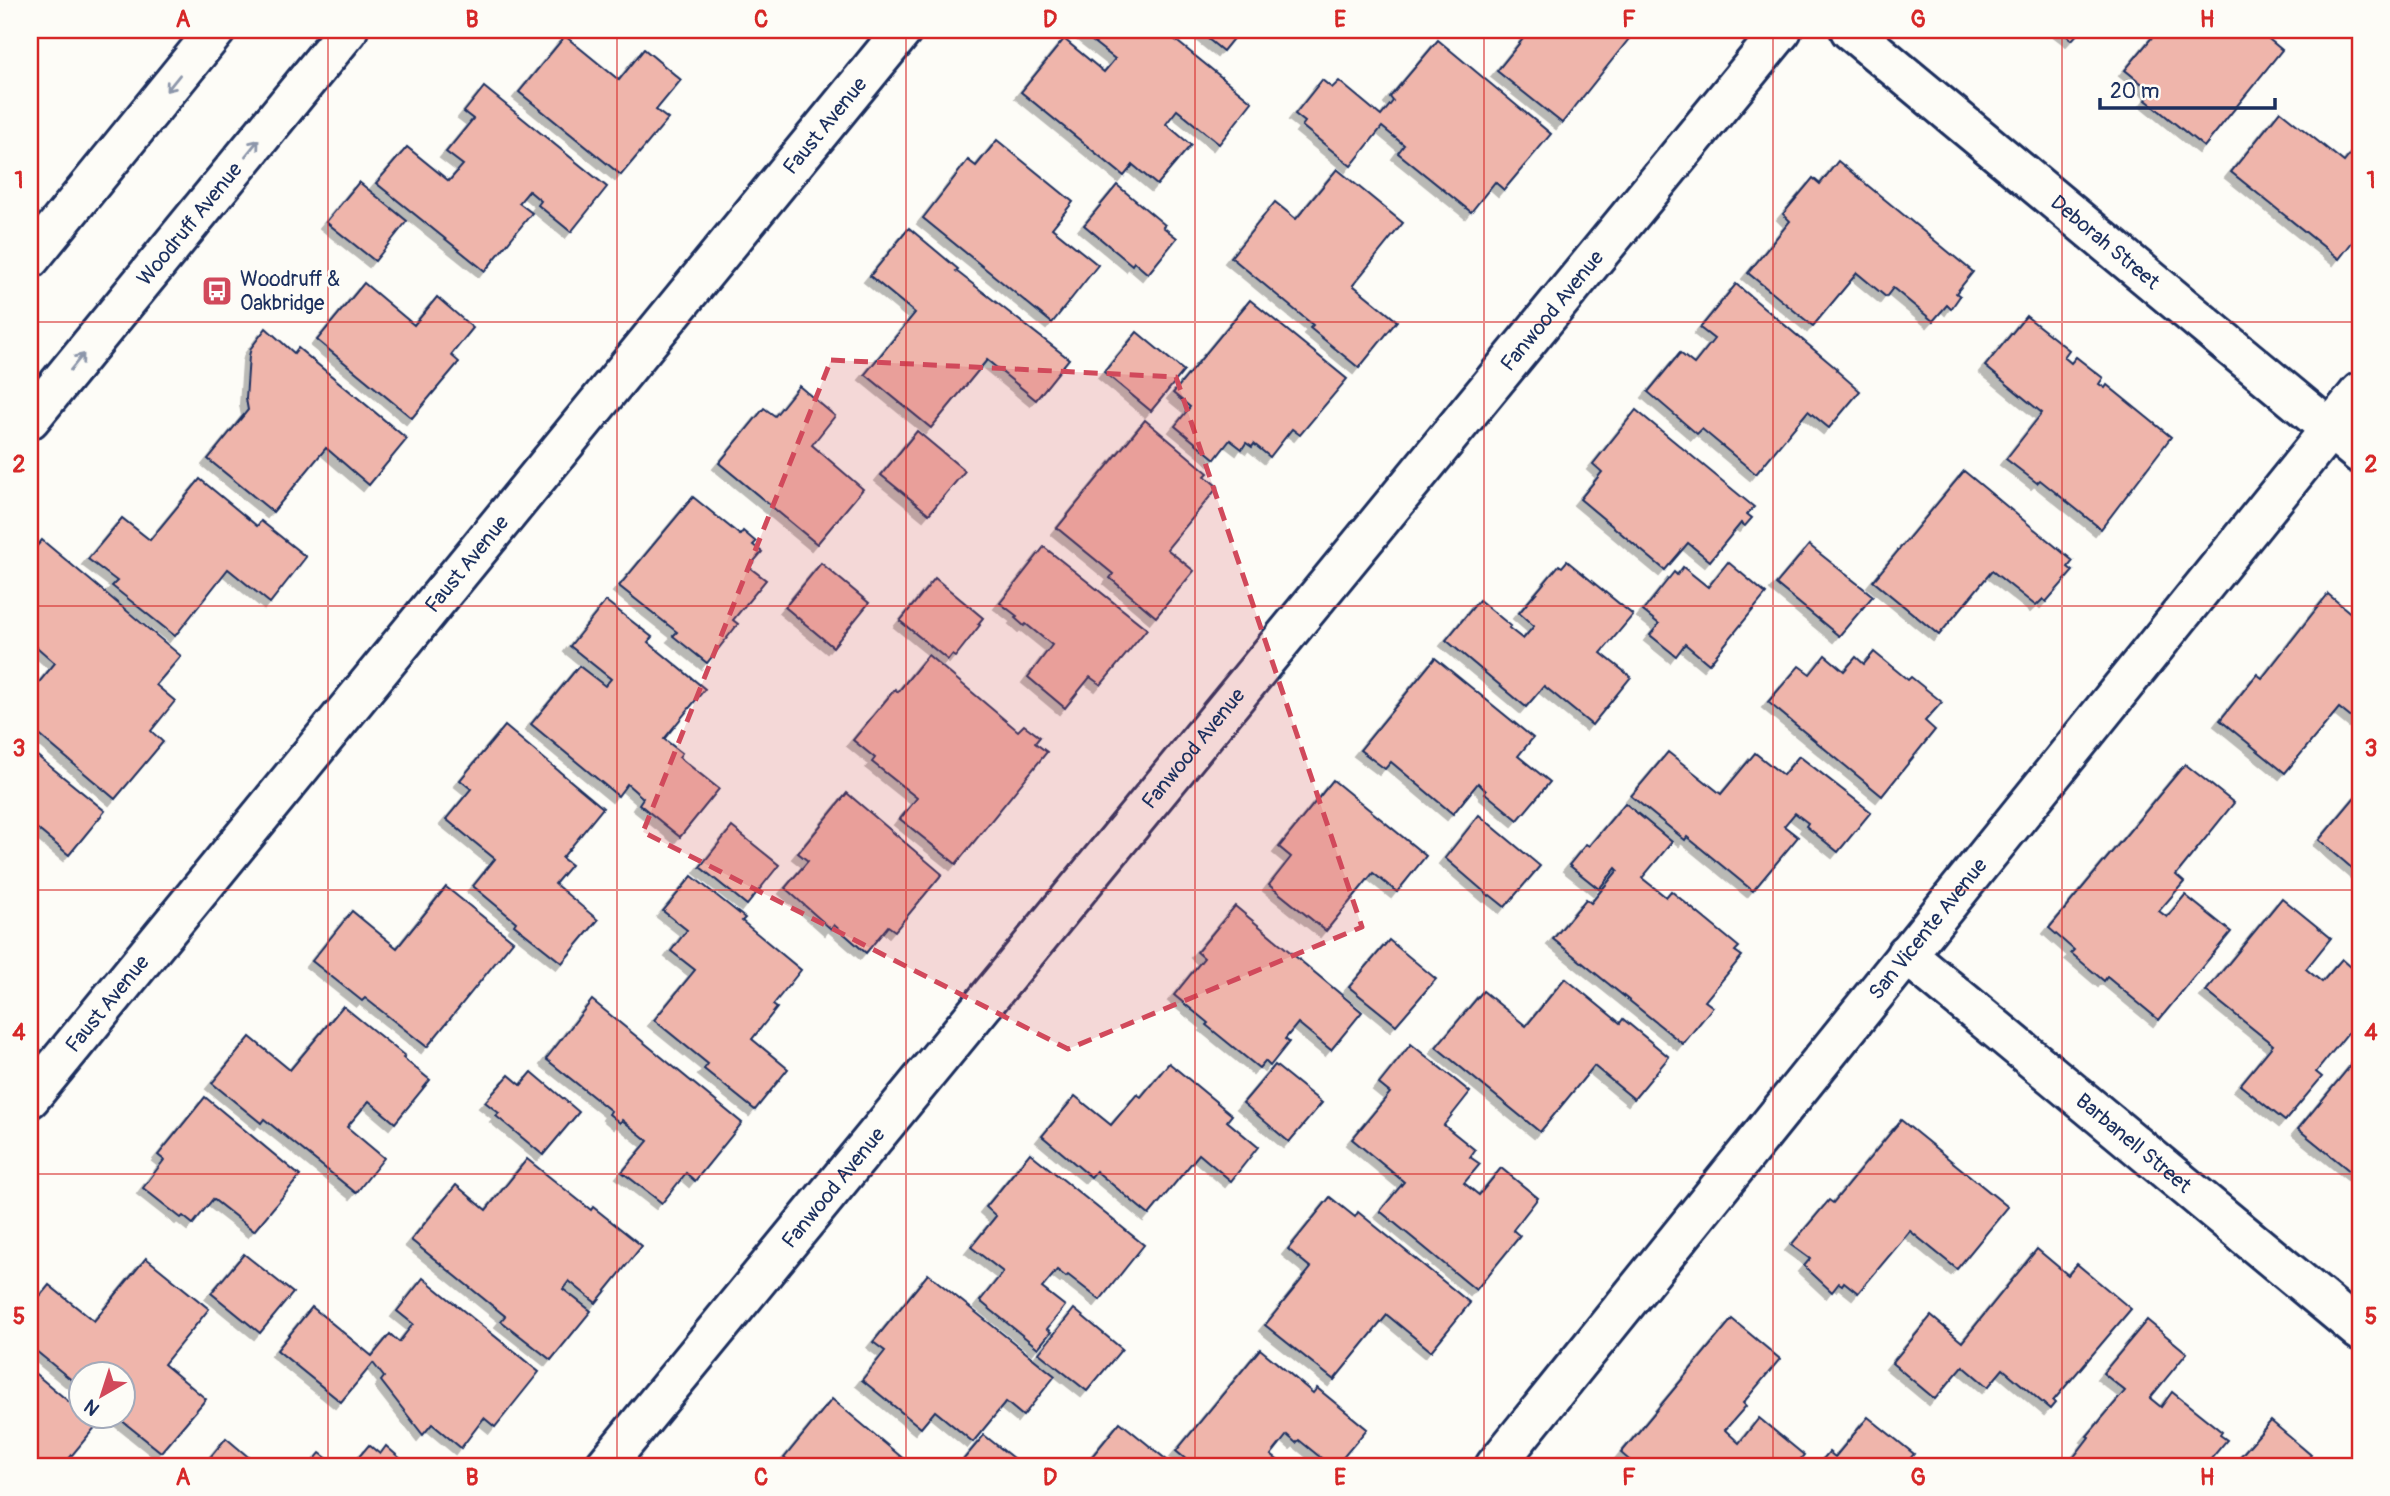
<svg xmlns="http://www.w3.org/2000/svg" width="2390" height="1496" viewBox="0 0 2390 1496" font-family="Pangolin,sans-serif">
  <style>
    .building { fill: #efb5ab; stroke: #1b2f5e; stroke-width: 2; filter: url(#shadow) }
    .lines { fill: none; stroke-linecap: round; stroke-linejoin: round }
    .street-casing { stroke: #1b2f5e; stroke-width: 44 }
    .secondary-casing { stroke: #1b2f5e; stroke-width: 44 }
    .street { stroke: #fdfcf7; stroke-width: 38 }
    .secondary { stroke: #fdfcf7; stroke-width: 38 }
    .oneway { stroke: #8c96aa }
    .marked { fill: #d1495b; fill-opacity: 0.2; stroke: #d1495b; stroke-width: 5; stroke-dasharray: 14 9; stroke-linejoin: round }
    .grid { fill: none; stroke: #d62828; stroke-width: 2; stroke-opacity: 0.55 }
    .labels { text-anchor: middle; stroke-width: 5; stroke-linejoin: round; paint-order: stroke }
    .street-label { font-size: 21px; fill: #1b2f5e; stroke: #fdfcf7 }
    .poi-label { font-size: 21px; fill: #1b2f5e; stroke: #fdfcf7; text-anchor: start }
    .neatline { fill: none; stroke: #d62828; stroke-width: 2.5 }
    .grid-label { font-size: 23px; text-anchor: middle; font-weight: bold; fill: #d62828 }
  </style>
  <defs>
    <filter id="shadow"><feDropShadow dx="-6" dy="6" stdDeviation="0" flood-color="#0004"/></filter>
  </defs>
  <rect width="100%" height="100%" fill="#fdfcf7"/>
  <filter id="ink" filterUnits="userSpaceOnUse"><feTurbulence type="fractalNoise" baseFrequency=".0143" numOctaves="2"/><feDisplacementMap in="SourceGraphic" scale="14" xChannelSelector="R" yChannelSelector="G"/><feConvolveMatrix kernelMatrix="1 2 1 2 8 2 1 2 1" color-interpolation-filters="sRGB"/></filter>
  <g filter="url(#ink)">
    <g class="building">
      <path d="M1078,30H1163L1252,102L1219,144L1177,110L1166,124L1191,145L1157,185L1133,165L1124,176L1021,92L1064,39L1104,72L1115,59Z"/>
      <path d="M1197,30H1240L1223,51Z"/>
      <path d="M1530,30H1636L1562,123L1497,71Z"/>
      <path d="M2059,30H2081L2072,40Z"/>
      <path d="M2158,30H2258L2282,50L2204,147L2146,100L2152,92L2125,70Z"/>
      <path d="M565,36L619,80L644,49L681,80L656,110L668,119L621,175L519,92Z"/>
      <path d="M1438,40L1551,134L1504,190L1495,182L1471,212L1398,153L1404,145L1382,127L1351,166L1302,126L1305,122L1295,114L1322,80L1332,88L1339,81L1381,116L1393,101L1390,97Z"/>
      <path d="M484,87L607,187L571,232L538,205L541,201L529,191L519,203L532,213L485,271L376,183L407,147L449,181L463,165L446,152L473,119L464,112Z"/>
      <path d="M2280,111L2344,162L2360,142V232L2339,259L2231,172Z"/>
      <path d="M997,140L1073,202L1052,228L1098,265L1052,323L923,218L968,160L976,166Z"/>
      <path d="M1838,161L1973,272L1956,293L1960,296L1951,309L1947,305L1933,321L1893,288L1886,297L1857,273L1813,326L1748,273L1790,221L1783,214L1813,178L1820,184Z"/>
      <path d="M1337,169L1403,223L1353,285L1397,321L1359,368L1310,328L1313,325L1231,257L1275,202L1296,219Z"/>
      <path d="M359,182L407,221L375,261L326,222Z"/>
      <path d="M1117,185L1165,225L1163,227L1177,238L1148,274L1134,262L1132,265L1084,225Z"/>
      <path d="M909,228L958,269L956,271L1069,359L1036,400L987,360L931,428L865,374L915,313L870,276Z"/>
      <path d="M364,283L414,325L437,297L473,328L451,355L459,362L412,418L317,340Z"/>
      <path d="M1736,284L1837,369L1836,370L1860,391L1829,428L1808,411L1756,474L1702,429L1697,434L1648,392L1680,353L1694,364L1714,339L1700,328Z"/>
      <path d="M1250,300L1347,379L1300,435L1292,429L1270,457L1254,444L1252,447L1246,443L1242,449L1230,440L1215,459L1175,426L1190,407L1173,393Z"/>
      <path d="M2026,316L2069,350L2064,357L2071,363L2076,357L2103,378L2099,384L2105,388L2107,385L2171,437L2101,529L2040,480L2037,483L2006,459L2042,413L1985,366Z"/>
      <path d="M266,328L294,353L298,348L407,439L369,485L326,448L273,512L208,459L248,410L246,399L249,356L251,348Z"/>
      <path d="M1137,332L1184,371L1151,411L1104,372Z"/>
      <path d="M799,386L835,416L812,445L863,489L817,544L719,463L764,408L775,416Z"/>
      <path d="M1636,410L1754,507L1747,514L1752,518L1745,526L1741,523L1710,561L1688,543L1665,570L1580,499L1602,472L1593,464Z"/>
      <path d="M1145,420L1208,473L1205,476L1218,487L1167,549L1194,571L1156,617L1110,578L1113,574L1057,528Z"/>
      <path d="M917,431L965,471L929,514L881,475Z"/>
      <path d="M1964,471L2073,561L2068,567L2073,571L2046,602L2043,599L2036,606L1992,571L1939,635L1873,581Z"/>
      <path d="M200,479L257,526L261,521L306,557L270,603L228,569L175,636L112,586L117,581L88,559L122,518L150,540Z"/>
      <path d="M693,497L740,535L743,531L756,542L753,545L762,552L749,567L766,580L733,620L738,624L707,663L673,636L677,632L619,586Z"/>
      <path d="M42,540L181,656L156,685L175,701L151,731L163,742L115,799L30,727V720L38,711L30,705V693L55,663L30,641V554Z"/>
      <path d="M1809,545L1873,596L1839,636L1776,584Z"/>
      <path d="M1044,547L1147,629L1101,685L1090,677L1065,708L1028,677L1052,645L1026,624L1024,626L1015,618L1017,616L1000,603Z"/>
      <path d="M1567,561L1633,615L1601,653L1631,677L1592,725L1544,686L1526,707L1446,640L1479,600L1511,626L1509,628L1523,639L1534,626L1519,613L1559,565L1562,567Z"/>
      <path d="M1728,562L1766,594L1709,664L1685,644L1676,656L1650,635L1659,624L1643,611L1674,572L1677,575L1683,567L1708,587Z"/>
      <path d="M821,563L869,603L833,647L785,607Z"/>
      <path d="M935,578L983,618L978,624L980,625L955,657L952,655L948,660L900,621Z"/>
      <path d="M2328,594L2360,621V725L2339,708L2285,773L2220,720L2257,674L2262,678Z"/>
      <path d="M606,601L652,637L648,642L705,689L664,739L682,753L679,757L719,789L680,837L639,804L643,798L627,784L618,796L531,724L579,666L605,686L611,679L570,646Z"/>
      <path d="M1874,652L1908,680L1911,677L1942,702L1925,721L1935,730L1882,796L1768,702L1799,666L1810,674L1825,655L1844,671L1856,657L1864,664Z"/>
      <path d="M928,655L1018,731L1024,725L1040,737L1035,743L1047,752L956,864L900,819L917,798L872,762L875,758L853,740L895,689L898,692Z"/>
      <path d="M1435,658L1533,738L1518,756L1550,782L1518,820L1485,793L1486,791L1478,783L1453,814L1391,762L1385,769L1360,750Z"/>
      <path d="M505,726L603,808L562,858L571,865L555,884L598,920L562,963L514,925L516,922L473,886L495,859L446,819L471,789L460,780Z"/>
      <path d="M30,750L105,811L69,855L35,827L30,833Z"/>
      <path d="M1668,752L1721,794L1755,753L1783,775L1799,756L1871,812L1838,852L1806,826L1808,823L1795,813L1784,826L1798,837L1753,891L1687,837L1685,840L1631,796Z"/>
      <path d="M2185,764L2234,803L2176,875L2184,882L2159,911L2167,917L2185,895L2231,932L2159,1020L2107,977L2104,981L2071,953L2074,950L2049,928Z"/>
      <path d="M1333,780L1426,856L1397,892L1373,873L1326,931L1269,885L1291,857L1279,847Z"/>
      <path d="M2359,792L2360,794V875L2319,840Z"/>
      <path d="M847,793L942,874L895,931L888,926L866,953L834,925L831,929L785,888L808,861L798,853Z"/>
      <path d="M1625,803L1672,842L1642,878L1666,897L1671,891L1739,947L1735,951L1742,956L1705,1001L1713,1007L1683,1044L1553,939L1586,899L1591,903L1618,870L1616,868L1599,889L1569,865L1586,844L1589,846Z"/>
      <path d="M1479,815L1540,866L1505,907L1490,895L1489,896L1445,858Z"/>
      <path d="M732,827L779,865L747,905L700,867Z"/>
      <path d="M692,876L745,918L742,921L801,970L773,1005L777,1008L752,1039L788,1069L755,1110L704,1069L708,1064L654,1020L695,970L671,951L687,930L663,911Z"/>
      <path d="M446,887L513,941L427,1047L365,998L362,1001L312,961L352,911L397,948Z"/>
      <path d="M2282,898L2331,938L2306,969L2322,982L2342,959L2360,975V1018L2316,1072L2322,1077L2285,1121L2240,1085L2273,1045L2206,991Z"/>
      <path d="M1235,906L1362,1012L1331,1050L1298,1023L1285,1039L1289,1042L1270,1066L1265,1061L1259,1068L1206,1025L1208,1023L1174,995L1204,958L1197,952Z"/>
      <path d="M1389,940L1436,979L1396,1025L1349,987Z"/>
      <path d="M1565,978L1620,1023L1623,1019L1669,1057L1634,1099L1594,1066L1540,1132L1436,1047L1483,991L1526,1026Z"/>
      <path d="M592,1000L742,1123L695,1181L686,1173L662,1203L622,1172L648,1141L622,1120L620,1123L609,1114L611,1111L546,1059Z"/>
      <path d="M343,1006L405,1056L403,1058L430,1080L395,1123L369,1101L347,1127L384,1158L356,1193L264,1119L261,1123L212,1083L250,1037L290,1070Z"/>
      <path d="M1411,1044L1470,1092L1444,1125L1475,1150L1470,1157L1480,1164L1464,1183L1479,1195L1501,1168L1538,1198L1513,1230L1520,1236L1476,1290L1380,1211L1404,1182L1352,1139L1390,1093L1379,1084Z"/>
      <path d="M2360,1054V1171L2356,1176L2298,1129Z"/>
      <path d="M1169,1063L1232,1115L1227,1121L1258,1147L1231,1181L1199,1154L1149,1215L1096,1171L1091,1177L1042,1136L1075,1096L1111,1125L1137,1094L1141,1097Z"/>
      <path d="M1275,1065L1322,1103L1289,1142L1243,1103Z"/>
      <path d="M532,1072L579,1112L543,1155L496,1116L499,1113L485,1102L509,1075L521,1085Z"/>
      <path d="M205,1097L300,1176L254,1231L213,1199L193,1224L183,1216L181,1218L143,1188L164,1160L158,1155Z"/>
      <path d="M1901,1120L2008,1207L1957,1269L1910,1231L1858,1293L1844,1282L1842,1285L1839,1283L1832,1292L1804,1266L1810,1259L1791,1245L1829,1200L1833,1203Z"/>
      <path d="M1030,1153L1144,1245L1100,1300L1068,1275L1066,1277L1057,1270L1042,1288L1065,1306L1047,1329L1051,1332L1038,1348L980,1301L1003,1272L971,1247L996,1216L986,1207Z"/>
      <path d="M527,1159L591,1210L593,1207L642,1246L596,1303L569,1281L563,1289L591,1311L551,1360L501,1321L505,1316L411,1240L456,1185L486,1210Z"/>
      <path d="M1330,1197L1355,1217L1358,1212L1470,1303L1431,1351L1387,1315L1334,1380L1265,1325L1311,1268L1288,1249Z"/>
      <path d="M2037,1249L2068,1275L2077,1264L2131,1309L2053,1401L2055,1403L2050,1409L2003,1369L1988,1387L1963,1366L1935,1399L1892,1363L1931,1316L1962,1342Z"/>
      <path d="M244,1254L293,1293L260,1333L211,1293Z"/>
      <path d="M146,1258L209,1309L164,1364L206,1399L161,1452L116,1416H122V1374H80V1387L30,1346V1308L49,1285L94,1321Z"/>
      <path d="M928,1274L1055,1376L1023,1416L1006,1402L973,1442L935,1411L921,1428L862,1380L885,1351L873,1342Z"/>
      <path d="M423,1278L539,1372L495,1427L484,1418L461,1448L432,1424L423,1435L381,1381L384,1377L373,1363L341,1402L277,1350L312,1307L372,1356L390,1334L399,1342L413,1324L397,1311Z"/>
      <path d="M1074,1309L1122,1349L1087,1391L1039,1353Z"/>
      <path d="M1732,1319L1780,1359L1743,1403L1746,1406L1725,1430L1739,1443L1759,1418L1804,1455L1795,1466H1636L1621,1453Z"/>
      <path d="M2147,1320L2187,1353L2150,1398L2161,1407L2172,1392L2222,1432L2220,1435L2227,1440L2205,1466H2067L2089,1437L2087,1436L2125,1391L2103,1373Z"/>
      <path d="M1260,1349L1313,1393L1317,1388L1367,1429L1336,1466H1331L1299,1440L1296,1443L1287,1435L1271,1455L1285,1466H1194L1176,1451Z"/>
      <path d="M32,1371L80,1411V1416H85L97,1425L63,1466H30V1373Z"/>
      <path d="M832,1399L912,1466H789L791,1464L784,1458Z"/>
      <path d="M1868,1417L1914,1454L1904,1466H1817L1829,1452L1835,1457Z"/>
      <path d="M2271,1421L2311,1455L2302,1466H2232Z"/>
      <path d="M1120,1422L1168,1461L1164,1466H1084Z"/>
      <path d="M984,1435L1023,1466H958Z"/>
      <path d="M226,1438L259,1466H203Z"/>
      <path d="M369,1445L380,1454L386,1446L402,1460L399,1466H351Z"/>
      <path d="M320,1453L337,1466H309Z"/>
    </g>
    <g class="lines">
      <g class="street-casing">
        <g id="street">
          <path id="s1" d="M1850,30L2360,454"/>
          <path id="s2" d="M1906,954L2360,1331"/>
          <path id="s3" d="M30,1098L903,30"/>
          <path id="s4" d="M605,1466L1782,30"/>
          <path id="s5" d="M1495,1466L2360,392"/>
        </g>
      </g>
      <g class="secondary-casing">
        <g id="secondary">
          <path d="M30,259L216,30"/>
          <path id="s6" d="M30,419L348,30"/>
        </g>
      </g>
      <use href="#street" class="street"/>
      <use href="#secondary" class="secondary"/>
    </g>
    <defs><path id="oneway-shaft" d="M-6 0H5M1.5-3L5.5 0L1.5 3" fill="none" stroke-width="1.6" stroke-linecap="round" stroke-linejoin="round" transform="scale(1.75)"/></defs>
    <g class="oneway">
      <use href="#oneway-shaft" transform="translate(173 83) rotate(129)"/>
      <use href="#oneway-shaft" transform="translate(252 148) rotate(-51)"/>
      <use href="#oneway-shaft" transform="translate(77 362) rotate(-51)"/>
    </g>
  </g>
  <path class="marked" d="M831,360L1176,377L1362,927L1068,1049L643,832Z"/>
  <path class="grid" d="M328,30V1466M617,30V1466M906,30V1466M1195,30V1466M1484,30V1466M1773,30V1466M2062,30V1466M30,322H2360M30,606H2360M30,890H2360M30,1174H2360"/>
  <defs>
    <g id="bus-square" transform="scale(1.575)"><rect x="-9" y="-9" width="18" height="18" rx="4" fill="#d1495b" stroke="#fdfcf7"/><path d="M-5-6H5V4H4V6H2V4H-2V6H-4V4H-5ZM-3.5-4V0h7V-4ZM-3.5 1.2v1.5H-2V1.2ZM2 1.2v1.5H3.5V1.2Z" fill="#fff"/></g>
  </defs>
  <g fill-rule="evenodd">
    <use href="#bus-square" x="217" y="291"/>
  </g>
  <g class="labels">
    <g class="street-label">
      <text dy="7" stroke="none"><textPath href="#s3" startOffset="1256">Faust Avenue</textPath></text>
      <text dy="7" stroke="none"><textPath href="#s6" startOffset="252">Woodruff Avenue</textPath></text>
      <text dy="7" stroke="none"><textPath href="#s1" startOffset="332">Deborah Street</textPath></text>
      <text dy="7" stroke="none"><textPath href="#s4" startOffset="1494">Fanwood Avenue</textPath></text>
      <text dy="7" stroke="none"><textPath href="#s3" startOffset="690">Faust Avenue</textPath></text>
      <text dy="7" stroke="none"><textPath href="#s4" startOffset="928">Fanwood Avenue</textPath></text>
      <text dy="7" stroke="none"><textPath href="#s5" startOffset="690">San Vicente Avenue</textPath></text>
      <text dy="7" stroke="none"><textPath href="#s3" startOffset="122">Faust Avenue</textPath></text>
      <text dy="7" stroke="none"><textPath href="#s2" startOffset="296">Barbanell Street</textPath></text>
      <text dy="7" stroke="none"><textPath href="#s4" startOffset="360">Fanwood Avenue</textPath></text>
    </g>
    <g class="poi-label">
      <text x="240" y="286">Woodruff &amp;<tspan x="240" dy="24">Oakbridge</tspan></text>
    </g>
  </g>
  <rect width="2390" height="1496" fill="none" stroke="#fdfcf7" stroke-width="77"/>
  <g transform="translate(102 1395) rotate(219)"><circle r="33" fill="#fdfcf7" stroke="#a3aaba" stroke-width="2"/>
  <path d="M0-5L12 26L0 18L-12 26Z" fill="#d1495b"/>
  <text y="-10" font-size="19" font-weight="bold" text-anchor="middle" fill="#1b2f5e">N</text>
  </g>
  <path d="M2100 98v10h175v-10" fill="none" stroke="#1b2f5e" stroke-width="3.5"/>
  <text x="2110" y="98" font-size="21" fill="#1b2f5e" stroke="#fdfcf7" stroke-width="5" paint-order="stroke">20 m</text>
  <rect x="38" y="38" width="2314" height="1420" class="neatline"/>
  <g class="grid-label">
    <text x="183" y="27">A</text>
    <text x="472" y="27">B</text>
    <text x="761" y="27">C</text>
    <text x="1050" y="27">D</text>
    <text x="1340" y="27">E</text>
    <text x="1629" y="27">F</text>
    <text x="1918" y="27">G</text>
    <text x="2207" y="27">H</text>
    <text x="19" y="188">1</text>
    <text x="2371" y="188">1</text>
    <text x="19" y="472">2</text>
    <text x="2371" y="472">2</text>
    <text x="19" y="756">3</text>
    <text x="2371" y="756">3</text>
    <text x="19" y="1040">4</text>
    <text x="2371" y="1040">4</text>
    <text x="19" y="1324">5</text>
    <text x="2371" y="1324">5</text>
    <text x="183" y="1485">A</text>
    <text x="472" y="1485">B</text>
    <text x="761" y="1485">C</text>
    <text x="1050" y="1485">D</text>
    <text x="1340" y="1485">E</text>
    <text x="1629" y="1485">F</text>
    <text x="1918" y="1485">G</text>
    <text x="2207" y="1485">H</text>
  </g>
</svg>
